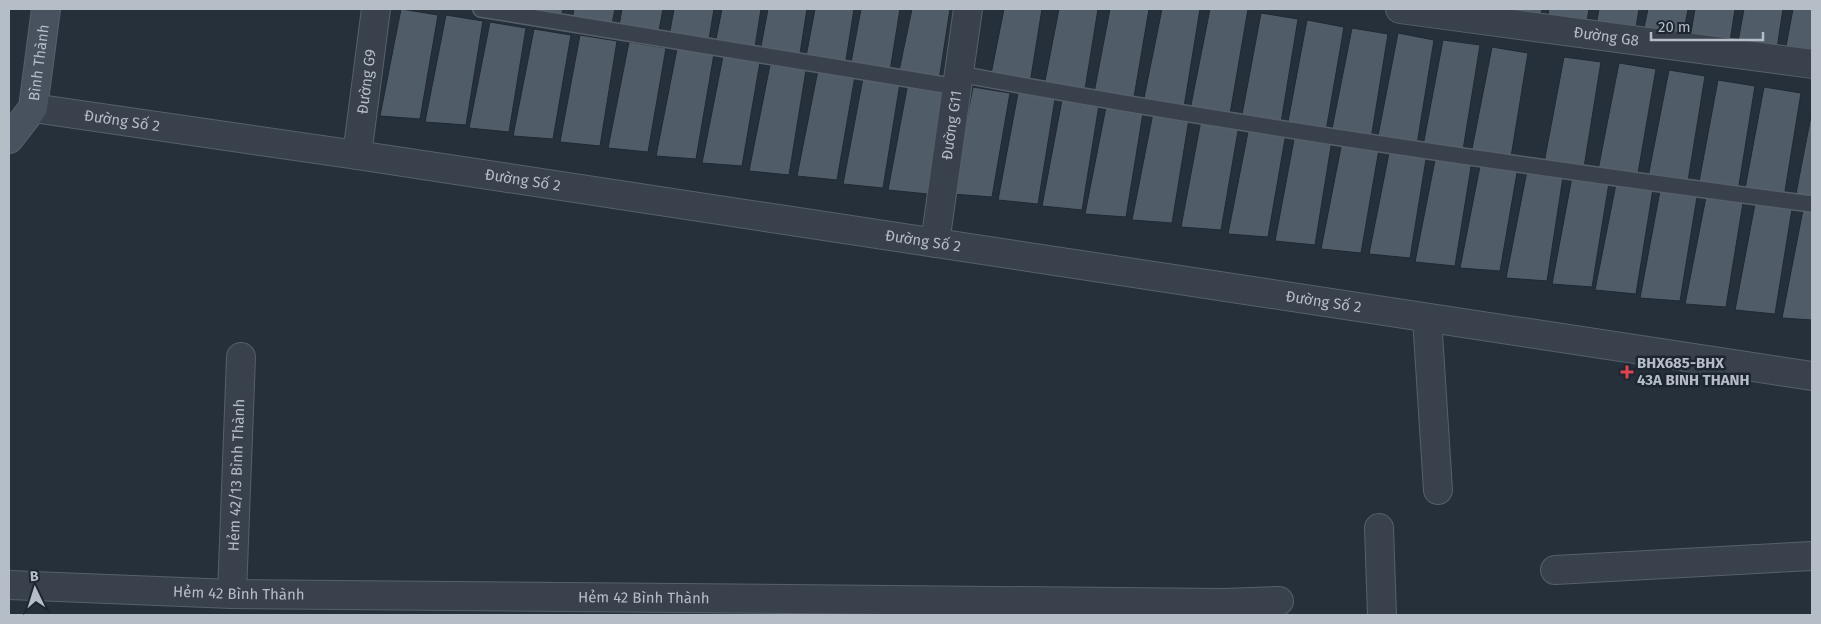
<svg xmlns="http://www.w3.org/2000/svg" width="1821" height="624" viewBox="0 0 1821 624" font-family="'Fira Sans',sans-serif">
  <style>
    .building { fill: #515c69; stroke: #202933 }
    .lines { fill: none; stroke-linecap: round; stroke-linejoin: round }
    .lane-casing { stroke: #57606a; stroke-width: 18 }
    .street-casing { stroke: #57606a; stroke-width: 30 }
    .secondary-casing { stroke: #57606a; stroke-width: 30 }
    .lane { stroke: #39424c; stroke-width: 15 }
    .street { stroke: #39424c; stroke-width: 28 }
    .secondary { stroke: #48515e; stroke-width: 28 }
    .health-dot { fill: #e0444e; stroke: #1e2731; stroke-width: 2 }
    .labels { text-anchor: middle; stroke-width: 5; stroke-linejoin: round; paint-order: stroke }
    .street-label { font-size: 15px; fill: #b5bdc7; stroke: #1e2731 }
    .poi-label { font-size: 15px; font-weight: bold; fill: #b5bdc7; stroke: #1e2731; text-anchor: start }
  </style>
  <rect width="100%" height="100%" fill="#26303b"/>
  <g class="building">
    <path d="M401,9L438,15L420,119L380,116Z"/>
    <path d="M522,9H563L561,18Z"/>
    <path d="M574,9H615L611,29L571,25Z"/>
    <path d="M622,9H663L658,36L618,32Z"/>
    <path d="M674,9H714L708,45L668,42Z"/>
    <path d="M722,9H761L754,53L714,49Z"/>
    <path d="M768,9H807L799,60L759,57Z"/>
    <path d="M815,9H854L845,66L805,62Z"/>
    <path d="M861,9H900L890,71L850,68Z"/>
    <path d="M912,9H950L939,80L898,76Z"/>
    <path d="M1004,9H1042L1030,83L990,79Z"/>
    <path d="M1059,9H1098L1085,89L1044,86Z"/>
    <path d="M1110,9H1149L1134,97L1094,93Z"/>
    <path d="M1162,9H1200L1184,107L1143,103Z"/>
    <path d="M1210,9H1248L1230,114L1190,110Z"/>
    <path d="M1501,9H1542L1540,22Z"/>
    <path d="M1549,9H1589L1586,28L1546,25Z"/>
    <path d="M1599,9H1639L1635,34L1595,31Z"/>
    <path d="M1648,9H1688L1682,41L1642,37Z"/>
    <path d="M1695,9H1735L1729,48L1689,44Z"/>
    <path d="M1744,9H1783L1776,55L1736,53Z"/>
    <path d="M1793,9H1812V59L1784,57Z"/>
    <path d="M1261,13L1298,19L1281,123L1241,120Z"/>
    <path d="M446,15L483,21L466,125L425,122Z"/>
    <path d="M1307,20L1344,27L1326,131L1287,127Z"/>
    <path d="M490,22L526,28L509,132L469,128Z"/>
    <path d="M1352,28L1388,34L1371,139L1331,134Z"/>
    <path d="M534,29L571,35L553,139L513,136Z"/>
    <path d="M1398,33L1434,40L1417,144L1377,141Z"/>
    <path d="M580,35L617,41L600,146L560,142Z"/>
    <path d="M1443,40L1480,45L1463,150L1423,146Z"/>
    <path d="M629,42L666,48L648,152L608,148Z"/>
    <path d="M1492,47L1528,53L1511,157L1471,154Z"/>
    <path d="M677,49L714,54L696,159L656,156Z"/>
    <path d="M723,56L760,62L742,166L702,163Z"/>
    <path d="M1564,57L1601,62L1584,167L1544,163Z"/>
    <path d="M1619,63L1656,69L1638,173L1598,170Z"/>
    <path d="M770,65L806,70L789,175L749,171Z"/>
    <path d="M818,70L855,76L837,180L797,176Z"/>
    <path d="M1669,70L1705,76L1688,181L1648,177Z"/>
    <path d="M863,78L900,83L883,188L843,184Z"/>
    <path d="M1718,80L1755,86L1738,191L1698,187Z"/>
    <path d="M908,83L946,89L928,194L888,190Z"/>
    <path d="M973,87L1010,93L992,197L952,194Z"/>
    <path d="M1764,87L1801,93L1784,197L1744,194Z"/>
    <path d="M1018,93L1055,99L1038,204L998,200Z"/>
    <path d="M1062,100L1099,105L1082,210L1042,206Z"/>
    <path d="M1106,107L1143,113L1126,217L1085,214Z"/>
    <path d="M1812,111V205L1794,204Z"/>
    <path d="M1153,113L1189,119L1172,223L1132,220Z"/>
    <path d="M1201,120L1239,125L1221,230L1181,227Z"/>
    <path d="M1249,127L1286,133L1268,237L1228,234Z"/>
    <path d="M1295,134L1332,140L1315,245L1275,241Z"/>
    <path d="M1342,142L1379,149L1361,253L1321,249Z"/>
    <path d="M1390,148L1427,153L1410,258L1369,254Z"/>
    <path d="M1436,155L1472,161L1455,266L1415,262Z"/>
    <path d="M1481,161L1518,167L1500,271L1460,268Z"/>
    <path d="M1527,171L1563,177L1547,281L1506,278Z"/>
    <path d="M1572,177L1609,183L1592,287L1552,284Z"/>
    <path d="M1616,184L1653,189L1636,294L1595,290Z"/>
    <path d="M1660,191L1697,197L1680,301L1640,298Z"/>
    <path d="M1706,197L1743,203L1726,307L1685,304Z"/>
    <path d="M1755,204L1792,209L1775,314L1735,310Z"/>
    <path d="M1803,210L1812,212V320L1782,318Z"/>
  </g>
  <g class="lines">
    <g class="lane-casing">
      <g id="lane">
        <path d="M481,9L957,87"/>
        <path d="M959,74C1242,126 1527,167 1812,204"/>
      </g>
    </g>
    <g class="street-casing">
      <g id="street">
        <path id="s1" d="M1400,9L1812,64"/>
        <path id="s2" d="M33,108L357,155L1812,376"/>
        <path id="s3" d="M357,155L376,9"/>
        <path id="s4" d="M935,243L968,9"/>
        <path d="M1427,318L1438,490"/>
        <path d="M1379,528L1382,615"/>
        <path d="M1555,570L1812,556"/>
        <path id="s5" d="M9,585L232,594L1223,603L1279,601"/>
        <path id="s6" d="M232,594L241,357"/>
      </g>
    </g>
    <g class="secondary-casing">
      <g id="secondary">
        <path id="s7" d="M9,139L33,108L46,9"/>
      </g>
    </g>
    <use href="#lane" class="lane"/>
    <use href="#street" class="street"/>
    <use href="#secondary" class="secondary"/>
  </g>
  <path class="health-dot" d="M1624.5 364.5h5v5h5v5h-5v5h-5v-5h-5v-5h5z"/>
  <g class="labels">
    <g class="street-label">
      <text dy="5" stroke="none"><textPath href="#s1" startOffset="208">Đường G8</textPath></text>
      <text dy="5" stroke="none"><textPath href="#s7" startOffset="85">Bình Thành</textPath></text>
      <text dy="5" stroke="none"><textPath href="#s3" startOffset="74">Đường G9</textPath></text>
      <text dy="5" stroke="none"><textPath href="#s2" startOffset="90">Đường Số 2</textPath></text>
      <text dy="5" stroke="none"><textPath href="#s4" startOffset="119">Đường G11</textPath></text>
      <text dy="5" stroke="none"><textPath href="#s2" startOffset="495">Đường Số 2</textPath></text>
      <text dy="5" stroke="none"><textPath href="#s2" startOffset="900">Đường Số 2</textPath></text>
      <text dy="5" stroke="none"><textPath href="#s2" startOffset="1305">Đường Số 2</textPath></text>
      <text dy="5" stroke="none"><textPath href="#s6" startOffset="119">Hẻm 42/13 Bình Thành</textPath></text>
      <text dy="5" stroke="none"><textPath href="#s5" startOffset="230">Hẻm 42 Bình Thành</textPath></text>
      <text dy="5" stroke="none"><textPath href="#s5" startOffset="635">Hẻm 42 Bình Thành</textPath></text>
    </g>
    <g class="poi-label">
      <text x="1637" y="368">BHX685-BHX<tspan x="1637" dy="17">43A BINH THANH</tspan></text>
    </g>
  </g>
  <rect width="1821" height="624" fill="none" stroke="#b5bdc7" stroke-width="20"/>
  <g transform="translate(35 589) rotate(356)" stroke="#1e2731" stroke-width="4" paint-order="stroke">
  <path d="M0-4L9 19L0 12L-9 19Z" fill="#b5bdc7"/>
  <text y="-8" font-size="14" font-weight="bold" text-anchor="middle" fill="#b5bdc7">B</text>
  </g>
  <path d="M1651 32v8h112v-8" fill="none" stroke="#b5bdc7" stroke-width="2.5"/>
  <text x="1658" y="32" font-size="15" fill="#b5bdc7" stroke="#1e2731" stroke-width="4" paint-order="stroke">20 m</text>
</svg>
